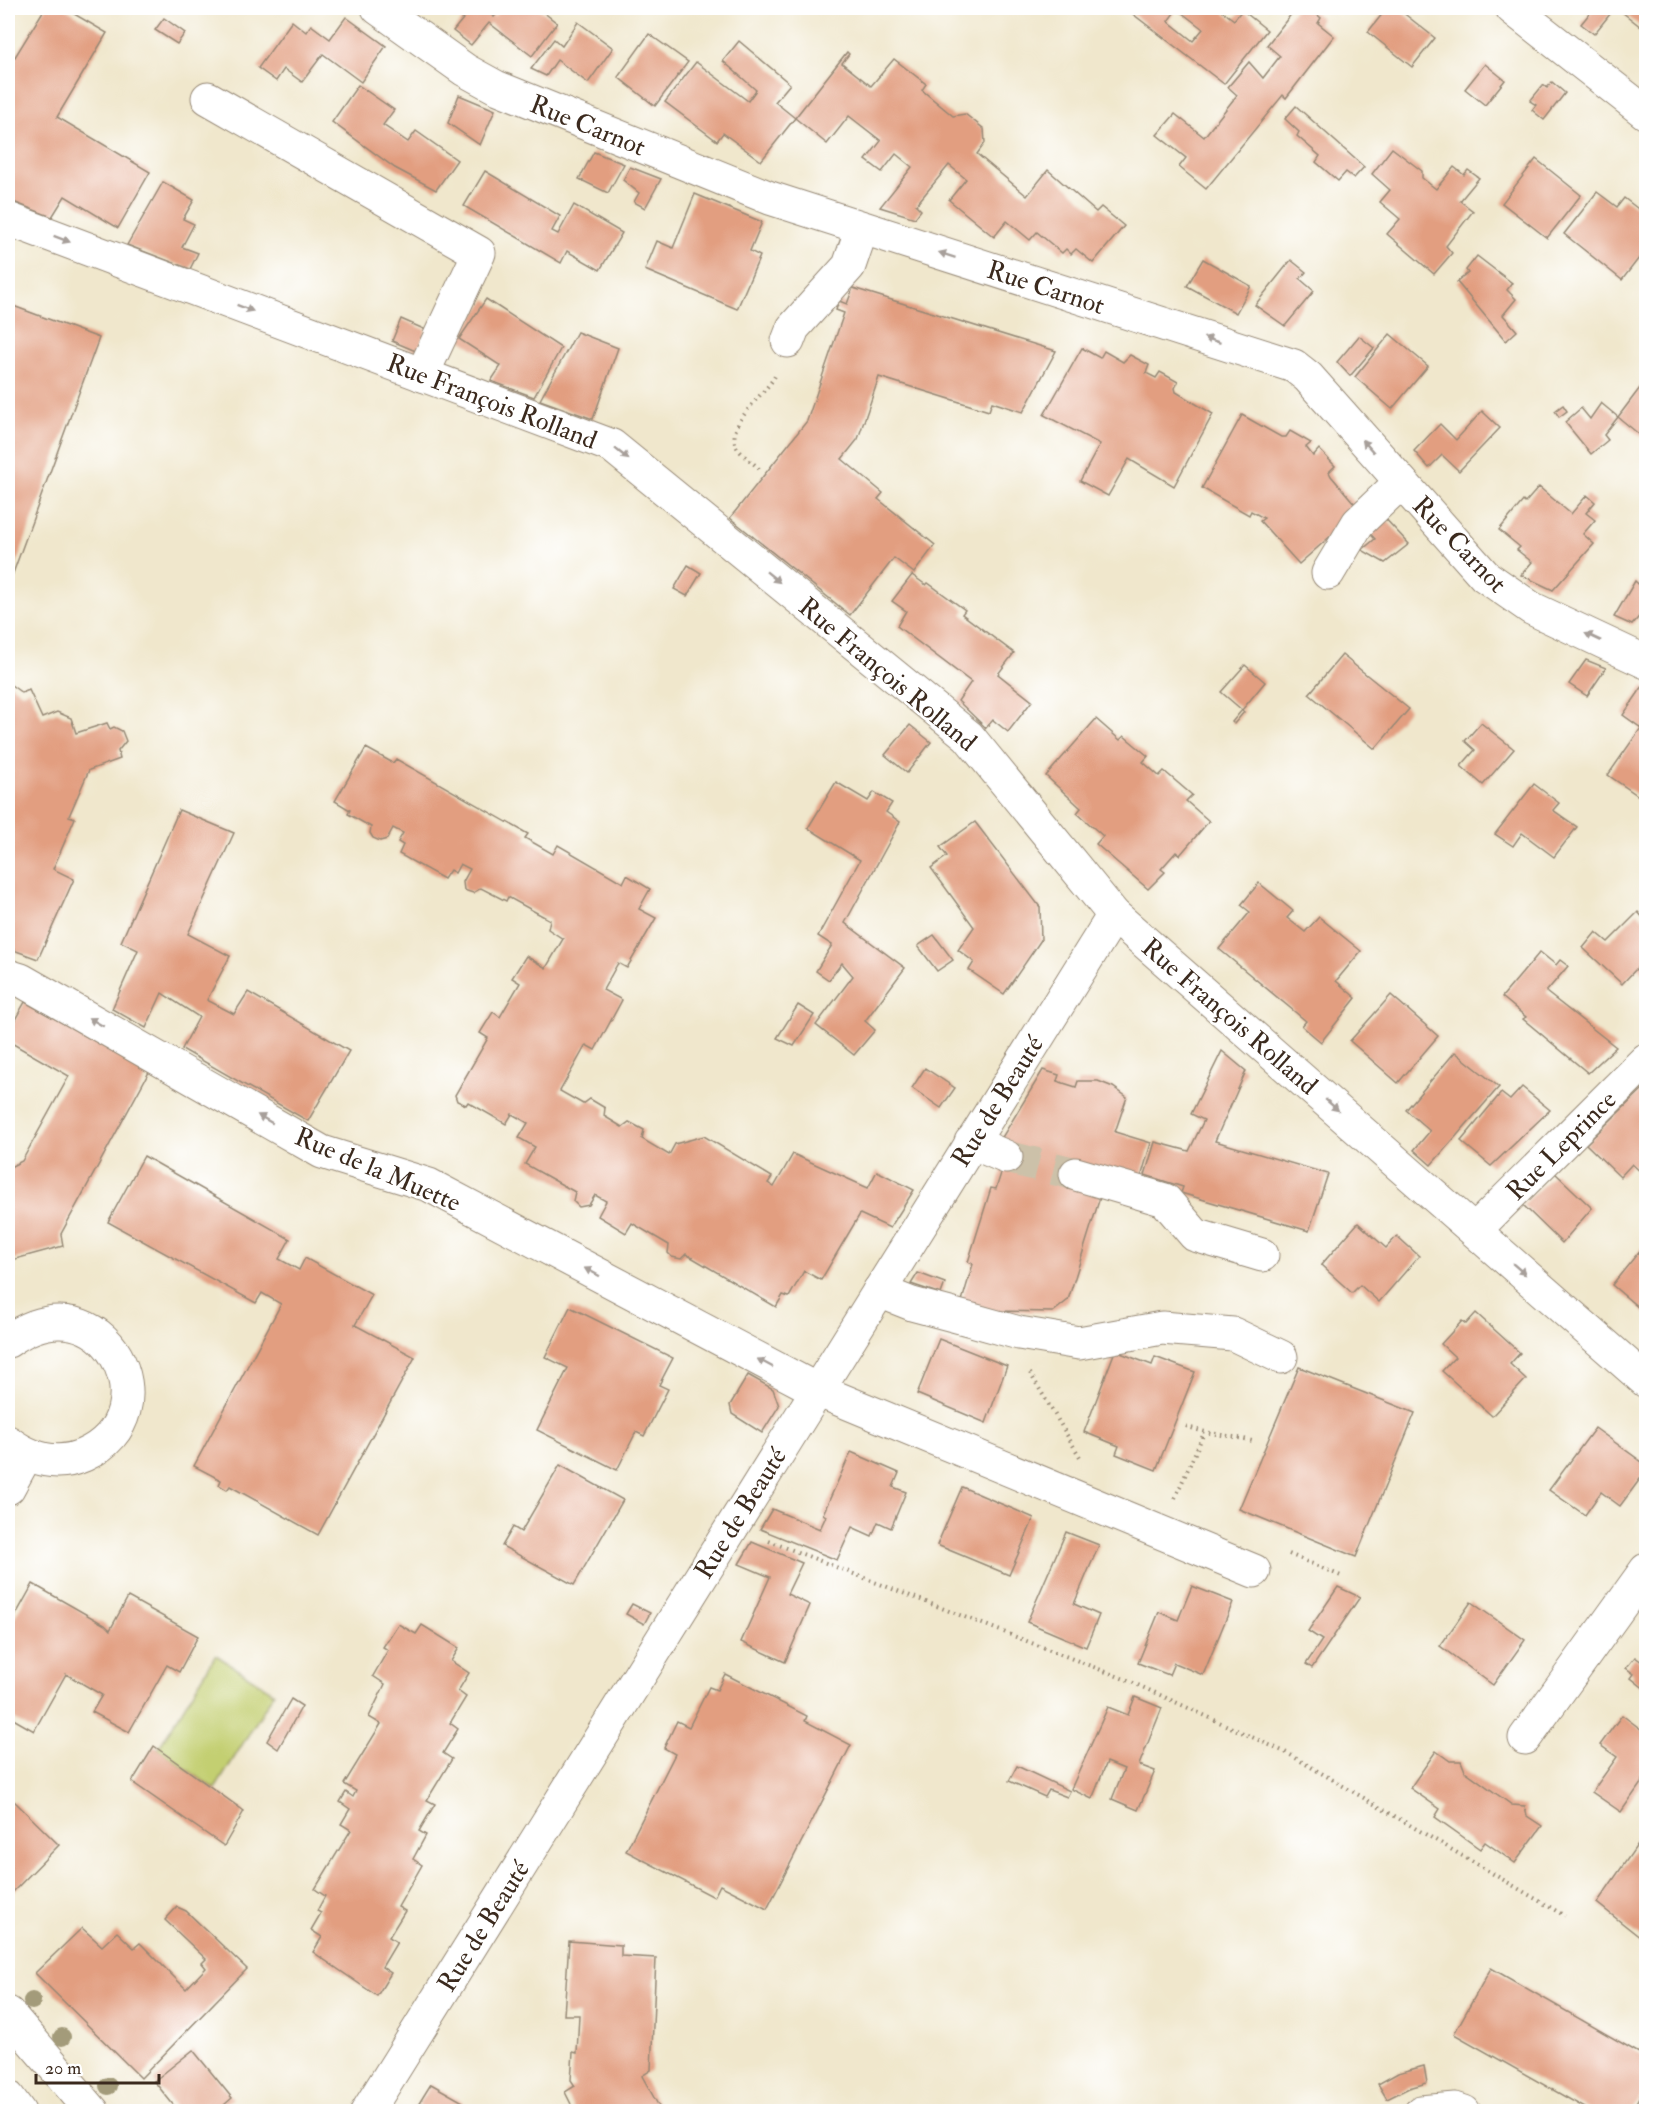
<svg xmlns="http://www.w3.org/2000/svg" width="1654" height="2119" viewBox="0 0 1654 2119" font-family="'IM FELL Double Pica',serif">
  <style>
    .green { fill: #c3cf71; stroke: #7f7c48; stroke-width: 1.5 }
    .building { fill: #e29e80; fill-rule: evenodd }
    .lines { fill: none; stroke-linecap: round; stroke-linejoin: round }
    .minor-tunnel { stroke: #ccc1a9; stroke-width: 33; stroke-dasharray: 33 16; stroke-linecap: butt }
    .minor-casing { stroke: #968875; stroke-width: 35 }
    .major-casing { stroke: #968875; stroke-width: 35 }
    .path { stroke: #968875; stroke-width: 4; stroke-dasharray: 1.5 4.5; stroke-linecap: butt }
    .minor { stroke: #fff; stroke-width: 33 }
    .major { stroke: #fff; stroke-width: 33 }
    .tree { fill: #a39b7a }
    .oneway { fill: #a79f9a }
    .labels { text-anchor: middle; stroke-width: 5; stroke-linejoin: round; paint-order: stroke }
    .street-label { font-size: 26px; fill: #3b2a1e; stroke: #fff }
  </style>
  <rect width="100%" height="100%" fill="#fff"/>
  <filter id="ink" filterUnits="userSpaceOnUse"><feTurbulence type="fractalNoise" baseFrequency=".0167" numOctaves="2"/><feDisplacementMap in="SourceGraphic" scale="12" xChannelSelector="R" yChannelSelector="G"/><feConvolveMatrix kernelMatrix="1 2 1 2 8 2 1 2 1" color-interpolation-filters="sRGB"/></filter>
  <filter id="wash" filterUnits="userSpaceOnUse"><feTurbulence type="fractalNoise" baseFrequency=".008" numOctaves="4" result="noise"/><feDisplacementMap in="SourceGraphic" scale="24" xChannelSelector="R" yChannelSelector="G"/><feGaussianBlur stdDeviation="1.35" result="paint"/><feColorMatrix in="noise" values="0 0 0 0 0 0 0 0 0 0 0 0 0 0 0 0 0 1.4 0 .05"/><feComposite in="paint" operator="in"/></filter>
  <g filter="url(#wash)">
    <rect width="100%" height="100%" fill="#f0e7cc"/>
    <path class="green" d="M216,1655L274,1693L215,1789L158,1749Z"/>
    <g id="blocks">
      <g class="building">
        <path d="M45,8H64L107,33L57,117L150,172L118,228L65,196L52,217L8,200V52L15,57Z"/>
        <path d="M472,8H482L494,17L502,8H538L557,23L532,56L489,23L471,45L453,31Z"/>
        <path d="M1125,8H1218L1234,20L1242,10L1267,30L1224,84ZM1177,9L1203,29L1193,41L1168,21Z"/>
        <path d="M1296,8H1307L1314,12L1321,18L1318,23L1334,36L1286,98L1283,95L1206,189L1179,167L1186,158L1157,135L1175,114L1204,137L1237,95L1228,87L1249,62L1263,78L1280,56L1267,45Z"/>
        <path d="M1387,8H1397L1435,38L1412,67L1368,32Z"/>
        <path d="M1594,8H1615L1594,34L1581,24Z"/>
        <path d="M1617,8H1646V31Z"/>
        <path d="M346,17L386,46L361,82L323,54L302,82L284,69L276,81L258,68L292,21L306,32L311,25L330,39Z"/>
        <path d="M164,18L185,33L177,44L155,30Z"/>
        <path d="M578,22L613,48L588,83L557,60L546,76L531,69L554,39L562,46Z"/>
        <path d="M649,34L688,62L655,106L618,77Z"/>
        <path d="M739,41L790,84L775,102L795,118L761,161L723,133L717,141L665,102L696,62L748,101L756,90L723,61Z"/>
        <path d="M847,52L849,54L842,63L871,86L894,59L926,84L922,90L953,116L965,114L984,129L985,143L977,154L1027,196L1048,170L1096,212L1101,207L1124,226L1093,263L1076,249L1071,254L1066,249L1062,253L1037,232L1030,240L1007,221L994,237L949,200L966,179L949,165L916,205L921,210L915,218L880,207L912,167L896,154L882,172L866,160L881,141L849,116L827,144L795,118Z"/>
        <path d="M1485,64L1505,80L1485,105L1465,89Z"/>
        <path d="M1552,82L1565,93L1544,120L1532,110L1536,105L1530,101L1543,85L1547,88Z"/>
        <path d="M358,85L394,110L383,125L408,142L416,131L457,160L436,190L395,168L332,122Z"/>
        <path d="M459,95L495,110L480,145L448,123Z"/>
        <path d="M1296,106L1364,167L1354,178L1346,172L1338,181L1316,162L1320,156L1297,136L1299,132L1285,119Z"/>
        <path d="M1392,148L1422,171V178L1436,189L1454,167L1464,175L1468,170L1479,178L1460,201L1473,211L1446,246L1452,253L1434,274L1387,234L1400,219L1380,202L1390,190L1372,174Z"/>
        <path d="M594,152L624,164L608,193L579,179Z"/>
        <path d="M1536,159L1581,195L1547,238L1502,203Z"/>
        <path d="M630,167L661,179L645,208L634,202L639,193L623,180Z"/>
        <path d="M485,171L560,216L552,231L558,234L574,205L622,233L600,270L567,251L561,263L464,206Z"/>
        <path d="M163,182L194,200L183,219L194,224L182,247L198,253L190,269L127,245Z"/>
        <path d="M1597,192L1617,207L1624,198L1646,215V249L1622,280L1564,234Z"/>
        <path d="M695,194L762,222L750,251L760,256L737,309L645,270L657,241L673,248Z"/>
        <path d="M1477,256L1512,283L1507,290L1516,299L1503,315L1517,331L1506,341L1457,282L1468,273L1466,270Z"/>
        <path d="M1203,259L1251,286L1236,313L1187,286Z"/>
        <path d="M1291,260L1306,272L1300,279L1314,291L1285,326L1255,305Z"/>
        <path d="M853,288L1056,351L1023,412L992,402L989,411L879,377L858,439L842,459L883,493L878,499L935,545L914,573L894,558L850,615L730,518L807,421L844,313L836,310L839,301L847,304Z"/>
        <path d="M486,299L561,348L534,397L491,381L501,366L459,339Z"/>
        <path d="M8,304L99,338L8,587Z"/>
        <path d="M401,319L426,330L418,352L392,341Z"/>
        <path d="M577,332L618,348L593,419L540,400Z"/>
        <path d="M1390,334L1428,366L1392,409L1355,377Z"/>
        <path d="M1359,336L1374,348L1350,376L1337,362Z"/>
        <path d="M1082,348L1100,358L1104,351L1123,362L1130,355L1149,365L1146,373L1156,378L1160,372L1178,382L1175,388L1176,392L1213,414L1174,486L1129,459L1108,496L1080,481L1100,444L1044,415Z"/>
        <path d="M1646,380V440L1618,417Z"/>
        <path d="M1601,403L1618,417L1604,435L1608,440L1591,454L1565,422L1581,408L1590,419Z"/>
        <path d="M1563,405L1567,411L1559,417L1555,411Z"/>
        <path d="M1482,411L1500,428L1459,471L1442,455L1429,468L1414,451L1440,424L1456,440Z"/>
        <path d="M1242,415L1281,437H1286L1290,431L1311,443L1306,447L1313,456L1319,449L1335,466L1329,472L1331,476L1360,510L1299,564L1260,521L1264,518L1251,511L1249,515L1202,488Z"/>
        <path d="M1539,487L1571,514L1587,495L1595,502L1586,513L1595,520L1583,534L1594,544L1553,590L1521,575L1532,562L1517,550L1520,547L1499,530L1523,501L1525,503Z"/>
        <path d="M1381,514L1409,544L1385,563L1362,550L1375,539L1365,528Z"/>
        <path d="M688,565L701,573L687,596L674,589Z"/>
        <path d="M912,575L926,585L928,583L965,610L962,614L1014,653L998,674L1032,701L1008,732L993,720L986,728L958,701L971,682L897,626L906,611L892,601Z"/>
        <path d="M1635,581L1646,591V617L1642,613L1632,625L1614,617Z"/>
        <path d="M1342,655L1409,709L1375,749L1309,694Z"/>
        <path d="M1586,660L1606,668L1587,696L1569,684Z"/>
        <path d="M1245,665L1265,682L1242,710L1221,692Z"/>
        <path d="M11,685L22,693L29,690L42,718L57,712L71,718L76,733L107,723L110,729L114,727L122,731L126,741L118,751L120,759L89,770L69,816L75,818L53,869L74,879L38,959L8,948V686Z"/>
        <path d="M1643,686L1646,687V801L1608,775L1641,728L1623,715Z"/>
        <path d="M1242,710L1244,712L1234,724L1232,722Z"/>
        <path d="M1096,719L1120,740L1124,736L1148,756L1143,762L1159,776L1164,771L1192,795L1186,801L1209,821L1180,855L1176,852L1161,869L1165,872L1148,889L1096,844L1103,836L1077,813L1081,808L1046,776Z"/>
        <path d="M1481,723L1514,749L1483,785L1461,766L1475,750L1465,741Z"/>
        <path d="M910,725L931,742L907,773L885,755Z"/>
        <path d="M366,748L393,763L396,759L528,834L525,838L553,854L558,845L623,883L627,875L650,889L639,909L656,918L627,968L618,963L603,990L622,1000L595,1050L586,1045L560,1091L583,1104L590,1099L605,1108L604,1116L622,1127L629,1122L644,1130L642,1139L669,1155L675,1144L704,1136L772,1177L768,1183L774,1187L793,1154L868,1188L877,1171L914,1190L890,1228L860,1214L821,1280L804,1271L789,1297L783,1295L776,1307L686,1254L681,1259L672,1257L668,1253L669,1245L632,1223L626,1233L598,1216L606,1201L595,1195L589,1205L579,1207L573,1201L575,1192L525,1164L535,1147L519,1138L528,1123L512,1114L506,1124L468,1102L466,1105L457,1101L455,1095L488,1038L480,1033L493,1012L500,1017L520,983L512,978L526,956L546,968L563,939L548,929L550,920L508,897L506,901L481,888L473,893L464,890L463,882L470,869L460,864L455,873L450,870L444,879L399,854L403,845L398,842L403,833L393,828L387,839L380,841L373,838L370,833L371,827L348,814L350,810L335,801Z"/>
        <path d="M836,782L868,801L874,792L892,803L886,812L900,822L845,923L905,968L865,1021L875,1030L854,1055L816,1025L853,976L842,963L829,980L816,971L832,945L818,936L860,860L808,828Z"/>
        <path d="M1534,784L1559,803L1553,810L1577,827L1554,857L1522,833L1513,846L1495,834Z"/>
        <path d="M179,810L234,833L188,934L230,956L207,1000L234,1014L248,992L349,1051L308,1121L182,1049L199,1017L162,993L146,1028L112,1009L138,950L121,942Z"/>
        <path d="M975,822L1040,907L1041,940L1004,994L969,970L974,962L958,950L974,927L931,868L947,856L940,847Z"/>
        <path d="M1259,883L1293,911L1287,918L1305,932L1319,917L1361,951L1336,981L1356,998L1321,1042L1302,1026L1306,1021L1219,949L1250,912L1241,905Z"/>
        <path d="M1638,912L1646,921V977L1638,967L1622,984L1583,948L1596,932L1608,942Z"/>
        <path d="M934,935L953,960L937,971L918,946Z"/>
        <path d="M1540,952L1556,965L1560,960L1568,966L1546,992L1616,1047L1588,1073L1523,1019L1526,1017L1502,997Z"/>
        <path d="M1391,995L1438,1036L1398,1083L1350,1041Z"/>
        <path d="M25,1002L149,1072L61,1234L63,1246L8,1261V1168L22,1161L69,1076L8,1041V1032Z"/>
        <path d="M798,1005L814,1015L794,1046L777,1038Z"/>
        <path d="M1222,1051L1246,1071L1215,1141L1328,1174L1309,1231L1181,1193L1183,1187L1145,1175L1155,1142L1189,1151L1204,1120L1191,1114Z"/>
        <path d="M1455,1052L1499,1087L1431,1165L1414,1150L1430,1131L1406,1110Z"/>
        <path d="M925,1068L955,1088L941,1108L912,1088Z"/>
        <path d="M1043,1070L1059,1075L1057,1081L1076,1087L1078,1081H1098L1113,1087L1127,1097L1115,1132L1151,1143L1140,1181L1101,1194L1068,1300L1053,1312L991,1311L962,1301L973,1264L968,1262L991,1188L996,1189L1011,1142L1001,1139Z"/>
        <path d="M1646,1086V1171L1643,1174L1632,1164L1620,1177L1586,1144Z"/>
        <path d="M1522,1087L1550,1110L1491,1166L1461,1141L1501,1093L1510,1100Z"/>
        <path d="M144,1156L290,1239L279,1259L299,1270L305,1258L372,1295L355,1325L415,1357L318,1535L230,1486L227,1490L219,1485L221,1480L194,1466L281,1304L262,1293L256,1303L108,1222Z"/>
        <path d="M1555,1173L1592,1208L1562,1243L1523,1205Z"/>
        <path d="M1358,1223L1386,1248L1397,1236L1419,1256L1379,1302L1360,1285L1352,1293L1321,1265Z"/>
        <path d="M1646,1243V1314L1612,1285Z"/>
        <path d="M918,1273L945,1283L941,1294L911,1284Z"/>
        <path d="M570,1307L673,1358L659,1385L668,1389L644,1436L636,1432L617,1470L537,1430L568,1368L545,1357Z"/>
        <path d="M1476,1313L1520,1353L1510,1364L1526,1379L1492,1416L1442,1371L1455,1357L1441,1344L1462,1321L1466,1324Z"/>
        <path d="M939,1339L1007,1366L986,1423L917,1394Z"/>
        <path d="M1115,1351L1152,1365L1155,1357L1195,1372L1156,1470L1116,1454L1119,1446L1084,1432Z"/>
        <path d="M1299,1367L1415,1413L1356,1557L1239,1509Z"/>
        <path d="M748,1375L773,1389L779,1406L762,1433L732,1414L730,1405Z"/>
        <path d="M1595,1428L1646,1465V1471L1620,1506L1601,1492L1585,1515L1549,1490Z"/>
        <path d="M851,1452L899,1473L893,1487L906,1492L891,1528L878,1522L872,1536L852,1527L837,1560L760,1529L772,1509L820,1529L826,1516L823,1514Z"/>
        <path d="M560,1465L623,1500L574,1585L502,1546L513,1527L521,1532Z"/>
        <path d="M962,1487L1034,1518L1009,1575L937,1545Z"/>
        <path d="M1066,1532L1099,1545L1074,1604L1099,1615L1086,1647L1027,1622Z"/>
        <path d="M752,1542L802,1563L787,1594L810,1605L785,1662L741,1642L770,1577L739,1564Z"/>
        <path d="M33,1584L105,1625L110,1630L128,1597L198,1636L179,1672L167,1665L129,1732L92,1712L102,1695L66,1674L34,1731L8,1716V1629Z"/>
        <path d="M1192,1586L1233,1602L1203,1675L1174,1663L1169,1675L1138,1663L1159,1612L1178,1620Z"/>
        <path d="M1338,1587L1360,1597L1312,1668L1306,1664L1322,1640L1308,1631Z"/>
        <path d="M1471,1602L1525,1640L1493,1685L1440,1646Z"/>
        <path d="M632,1604L650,1613L644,1624L626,1614Z"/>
        <path d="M398,1624L416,1634L422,1625L459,1648L451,1661L469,1673L458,1691L466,1697L450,1723L458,1729L443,1753L452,1759L427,1800L435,1804L419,1831L426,1835L413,1859L422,1865L398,1907L405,1911L389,1937L397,1942L382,1967L391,1973L377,1996L313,1952L322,1937L311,1930L321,1913L317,1911L325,1896L315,1889L351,1830L341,1824L350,1809L340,1802L346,1792L353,1797L356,1791L344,1784L381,1724L369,1717L385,1684L373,1676L388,1650L383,1647Z"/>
        <path d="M1646,1655V1690L1631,1678L1634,1674L1626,1668L1635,1657L1642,1662Z"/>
        <path d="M725,1674L807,1716L805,1721L851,1745L767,1909L720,1885L714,1897L626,1851L675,1754L664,1748L677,1721L689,1727L709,1687L717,1690Z"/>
        <path d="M1135,1697L1162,1708L1139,1765L1155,1771L1138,1810L1112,1799L1124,1769L1107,1762L1092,1799L1071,1789L1108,1707L1128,1715Z"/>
        <path d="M291,1699L302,1706L278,1749L267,1741Z"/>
        <path d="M1622,1715L1646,1733V1776L1621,1812L1592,1792L1617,1757L1600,1745Z"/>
        <path d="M154,1746L244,1811L224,1846L132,1782Z"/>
        <path d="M1436,1751L1450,1761H1461L1465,1771L1512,1805L1525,1806L1527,1816L1542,1826L1515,1863L1485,1842L1480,1849L1435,1817L1440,1809L1410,1788Z"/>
        <path d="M1017,1766L1070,1791L1067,1797L1049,1790L1045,1797L1009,1781Z"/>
        <path d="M14,1801L59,1845L8,1897V1808Z"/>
        <path d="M1642,1838L1646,1841V1942L1597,1903Z"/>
        <path d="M177,1907L186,1911L247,1969L141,2078L35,1973L82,1928L102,1946L117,1932L134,1948L140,1943L186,1989L206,1968L202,1963L206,1959L165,1920Z"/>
        <path d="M569,1941L621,1945V1956L656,1958L651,2070L642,2076L662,2112H575L565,2092L575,2086L571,2080L573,2052L577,2053L579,2015H564Z"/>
        <path d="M1491,1968L1646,2057V2084L1631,2112H1592L1454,2034Z"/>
        <path d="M193,2050L232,2098L216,2112H179L154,2081Z"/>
        <path d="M1424,2066L1427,2083L1409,2088L1387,2099L1378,2084L1398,2073Z"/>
        <path d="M431,2084L463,2102L457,2112H430L418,2105Z"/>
      </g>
    </g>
  </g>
  <g filter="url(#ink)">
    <use href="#blocks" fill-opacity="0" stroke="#968875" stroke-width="1.5"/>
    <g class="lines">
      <path class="minor-tunnel" d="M1006,1157L1076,1174"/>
      <g class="minor-casing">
        <g id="minor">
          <path d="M378,8L465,70L496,87L770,198L1294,366L1308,377L1485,576L1531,608L1646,662"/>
          <path d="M1512,8L1646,113"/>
          <path d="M208,98L479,253L422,375"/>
          <path d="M8,219L612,446L968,736L1114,915L1646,1381"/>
          <path d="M788,341L793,328L849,266L862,228"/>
          <path d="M1328,573L1358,523L1401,482"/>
          <path d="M8,976L21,980L322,1152L429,1185L817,1390L1254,1571"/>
          <path d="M971,1142L1006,1157"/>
          <path d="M1076,1174L1165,1200L1195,1235L1262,1255"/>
          <path d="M1475,1230L1646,1060"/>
          <path d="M879,1291L912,1304L972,1320L1019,1333L1079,1343L1162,1328L1233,1334L1281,1357"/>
          <path d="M8,1341C104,1271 175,1414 84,1455C57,1467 31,1459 8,1442"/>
          <path d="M8,1488L26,1455"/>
          <path d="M1525,1738L1646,1570"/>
          <path d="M367,2112L1114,915"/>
          <path d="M1421,2112L1455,2109L1464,2112"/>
        </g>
      </g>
      <g class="major-casing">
        <g id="major">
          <path d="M8,2013L93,2112"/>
          <path d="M8,2097L19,2112"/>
        </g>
      </g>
      <g class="path">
        <path d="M759,469C753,462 743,456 738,449C722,426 765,395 775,376"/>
        <path d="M1030,1373L1080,1457"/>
        <path d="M1186,1426C1208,1435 1232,1435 1256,1442"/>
        <path d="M1175,1498L1204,1433"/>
        <path d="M769,1541L1127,1680L1287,1753L1565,1916"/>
        <path d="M1289,1554L1341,1576"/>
      </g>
      <use href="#minor" class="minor"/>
      <use href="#major" class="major"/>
    </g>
    <g class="tree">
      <circle cx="32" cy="2001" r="9"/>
      <circle cx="62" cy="2037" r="9"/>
      <circle cx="108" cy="2086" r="9"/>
    </g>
    <defs><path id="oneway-solid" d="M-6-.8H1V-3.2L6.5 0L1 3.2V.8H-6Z" transform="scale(1.5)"/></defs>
    <g class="oneway">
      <use href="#oneway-solid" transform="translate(62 239) rotate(21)"/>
      <use href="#oneway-solid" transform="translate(947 255) rotate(-162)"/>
      <use href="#oneway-solid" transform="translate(245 308) rotate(21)"/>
      <use href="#oneway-solid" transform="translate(1212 340) rotate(-162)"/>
      <use href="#oneway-solid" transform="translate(1368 446) rotate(-131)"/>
      <use href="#oneway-solid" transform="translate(622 454) rotate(39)"/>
      <use href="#oneway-solid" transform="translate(773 577) rotate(39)"/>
      <use href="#oneway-solid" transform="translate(1593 637) rotate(-155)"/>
      <use href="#oneway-solid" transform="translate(96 1022) rotate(-150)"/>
      <use href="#oneway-solid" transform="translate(1332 1105) rotate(41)"/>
      <use href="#oneway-solid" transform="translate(265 1119) rotate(-150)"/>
      <use href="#oneway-solid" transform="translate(1519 1269) rotate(41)"/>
      <use href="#oneway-solid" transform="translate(592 1272) rotate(-152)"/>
      <use href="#oneway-solid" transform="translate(765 1363) rotate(-152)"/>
    </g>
  </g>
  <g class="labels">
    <g class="street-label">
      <text transform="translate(588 125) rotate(22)" y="9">Rue Carnot</text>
      <text transform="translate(1046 287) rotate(18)" y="9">Rue Carnot</text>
      <text transform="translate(492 401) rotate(21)" y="9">Rue François Rolland</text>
      <text transform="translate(1460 544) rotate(46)" y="9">Rue Carnot</text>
      <text transform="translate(888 674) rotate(40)" y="9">Rue François Rolland</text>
      <text transform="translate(1230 1016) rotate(41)" y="9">Rue François Rolland</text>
      <text transform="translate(997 1101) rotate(-58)" y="9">Rue de Beauté</text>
      <text transform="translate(1561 1145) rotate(-45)" y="9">Rue Leprince</text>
      <text transform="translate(378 1169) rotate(23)" y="9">Rue de la Muette</text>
      <text transform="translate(740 1513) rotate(-58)" y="9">Rue de Beauté</text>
      <text transform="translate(483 1926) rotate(-58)" y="9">Rue de Beauté</text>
    </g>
  </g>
  <rect width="1654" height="2119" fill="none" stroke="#fff" stroke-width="30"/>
  <path d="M36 2074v9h123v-9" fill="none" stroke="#3b2a1e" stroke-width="3"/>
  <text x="45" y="2074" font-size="18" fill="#3b2a1e" stroke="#ffffff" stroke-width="4.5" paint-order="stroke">20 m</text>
</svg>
